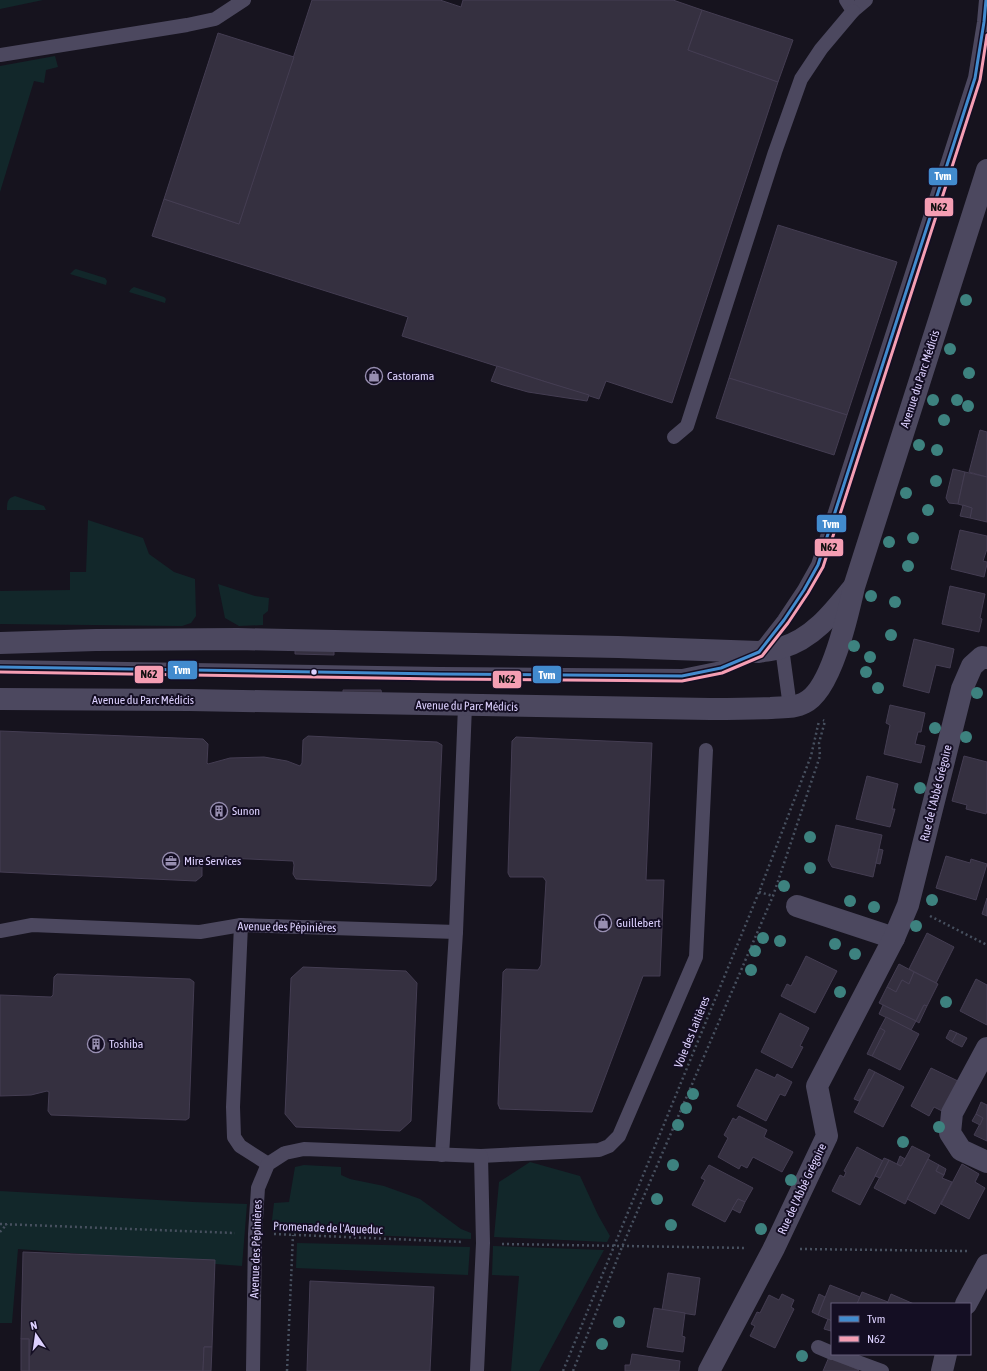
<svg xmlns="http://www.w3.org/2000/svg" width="987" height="1371" viewBox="0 0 987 1371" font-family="'Asap Condensed',sans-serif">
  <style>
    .green { fill: #12272a }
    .building { fill: #353040; stroke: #443d52 }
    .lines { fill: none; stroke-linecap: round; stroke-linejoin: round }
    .path { stroke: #47505f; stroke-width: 2.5; stroke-dasharray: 2 3; stroke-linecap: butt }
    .service { stroke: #4c485f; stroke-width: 14 }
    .minor { stroke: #4c485f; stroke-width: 22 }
    .tertiary { stroke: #4c485f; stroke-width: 22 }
    .bus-1-casing { stroke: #140e23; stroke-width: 6 }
    .bus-2-casing { stroke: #140e23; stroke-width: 6 }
    .bus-1 { stroke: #428bce; stroke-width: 3 }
    .bus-2 { stroke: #f59eb3; stroke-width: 3 }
    .tree { fill: #3d827f }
    .bus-dot { fill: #dcd0fe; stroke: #140e23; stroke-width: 1.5 }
    .labels { text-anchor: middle; stroke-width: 4; stroke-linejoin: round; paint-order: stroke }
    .poi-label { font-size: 12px; fill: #dcd0fe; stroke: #140e23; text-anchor: start }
    .street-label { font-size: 12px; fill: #dcd0fe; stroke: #140e23 }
    .line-badge { stroke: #140e23; stroke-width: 1.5 }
    .badge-label { font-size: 11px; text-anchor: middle; font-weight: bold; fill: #fff }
    .pale-badge-label { font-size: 11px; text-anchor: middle; font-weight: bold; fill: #111 }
  </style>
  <rect width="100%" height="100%" fill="#16131e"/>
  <g class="green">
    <path d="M0,0H43L0,9Z"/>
    <path d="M55,56L58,67L46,70L44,83L34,81L0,192V66Z"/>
    <path d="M76,269L105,278L107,281L106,285L70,274L74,270Z"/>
    <path d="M134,287L164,297L166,299L165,303L129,292L131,289Z"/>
    <path d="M15,496L44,506L46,510H7C7,503 7,498 15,496Z"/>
    <path d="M88,520L143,538L149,554L174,572L195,579L196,616L191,623L182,626L0,624V591L70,590V572H86Z"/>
    <path d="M218,584L255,596L269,598L268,611L263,615V625L239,626L225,618Z"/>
    <path d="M530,1162L580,1176L598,1215L610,1236L607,1242L494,1237L499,1182Z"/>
    <path d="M304,1165L341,1167V1175L350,1179L384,1186L420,1199L461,1229L471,1233V1239L285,1232L275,1228L272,1220L274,1203L289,1202L295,1167Z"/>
    <path d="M0,1191L193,1202L247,1204L242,1266L18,1249L12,1323H0Z"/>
    <path d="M297,1243L470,1247L468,1275L296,1268Z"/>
    <path d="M493,1246L604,1250L539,1371H511L519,1276L492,1275Z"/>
  </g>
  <g class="building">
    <path d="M312,0H440L461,7L463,0H673L702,10L688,50L778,82L672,403L606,381L599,399L543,381L402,336L408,317L152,236L164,199L239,224Z"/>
    <path d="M702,10L793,40L778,82L688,50Z"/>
    <path d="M218,33L294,57L239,224L164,199Z"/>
    <path d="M778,225L897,262L847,415L729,378Z"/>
    <path d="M497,366L543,381L589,395L587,401L528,392L503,385L491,381Z"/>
    <path d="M729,378L847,415L834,455L716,418Z"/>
    <path d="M980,430L987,432V477L969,472Z"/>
    <path d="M953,469L965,472L958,504L949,503L946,498Z"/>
    <path d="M965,472L987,477V522L970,518L972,508L958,504Z"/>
    <path d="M963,505L972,508L970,518L960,516Z"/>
    <path d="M960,530L987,536V549L983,561L987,562V564L984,577L951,569Z"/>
    <path d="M950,586L985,594L980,618L982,619L979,632L942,624Z"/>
    <path d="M914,639L954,649L950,668L936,665L929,693L903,686Z"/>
    <path d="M295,648L334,649V655L295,654Z"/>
    <path d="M343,690H381L382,696H343Z"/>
    <path d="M890,705L925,713L921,732H918L915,744L925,746L921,763L884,754L890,725L886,723Z"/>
    <path d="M0,731L203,739L208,744L207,763L208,764L230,758L264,757L287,761L300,766L302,763L303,740L308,736L437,742L442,745L436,880L431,886L296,879L293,874L294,865L293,861L205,857L202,862V876L196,881L0,872Z"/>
    <path d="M516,737L652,743L646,880H664L660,976H643L592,1112L500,1109L498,1104L503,972L506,969L538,970L541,965L546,881L543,877H510L508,873L512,741Z"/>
    <path d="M964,756L987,762V810L986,814L966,809L967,805L952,801Z"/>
    <path d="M867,776L898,784L892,809H895L890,827L856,819Z"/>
    <path d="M836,825L882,835L873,877L832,867L828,860Z"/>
    <path d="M879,849L883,850L880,864L876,863Z"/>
    <path d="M946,856L970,863L971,859L987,864L976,900L936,888Z"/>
    <path d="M987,898V916L982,914Z"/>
    <path d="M927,933L954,947L936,983L909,969Z"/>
    <path d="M806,956L837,971L815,1013L781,996L787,984L791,986Z"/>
    <path d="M899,964L914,972L909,984L902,980L896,992L887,987Z"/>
    <path d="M303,967L406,971L417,983L411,1121L400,1131L296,1127L285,1114L291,978Z"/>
    <path d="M914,972L938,984L927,1006L924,1005L916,1021L879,1003L887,987L896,992L902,980L909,984Z"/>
    <path d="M57,974L190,979L194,982L189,1118L186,1120L51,1115L48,1111L49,1092L47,1091L31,1095L0,1096V995L51,997L53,995L54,977Z"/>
    <path d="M976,979L987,985V1025L960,1011Z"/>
    <path d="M883,1005L916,1021L911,1030L879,1014Z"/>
    <path d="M924,1005L927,1006L919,1023L916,1021Z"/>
    <path d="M780,1013L809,1028L800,1046L803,1047L792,1068L761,1052Z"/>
    <path d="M886,1017L919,1034L900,1070L872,1056L885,1031L880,1028Z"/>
    <path d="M880,1028L885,1031L872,1056L867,1054Z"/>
    <path d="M950,1030L957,1033L952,1042L946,1038Z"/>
    <path d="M957,1033L967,1038L962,1047L952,1042Z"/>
    <path d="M931,1068L960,1082L944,1112L934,1107L929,1116L911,1106Z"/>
    <path d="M756,1069L775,1078L777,1074L792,1082L785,1096L780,1094L766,1121L737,1106Z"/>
    <path d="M869,1069L875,1072L859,1101L854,1099Z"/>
    <path d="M875,1072L904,1087L883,1127L854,1112Z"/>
    <path d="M981,1102L987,1105V1141L974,1135L983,1118L976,1114Z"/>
    <path d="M976,1114L983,1118L980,1125L972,1121Z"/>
    <path d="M739,1116L767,1130L764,1137L793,1152L782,1172L753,1157L747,1168L741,1165L739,1169L718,1157L728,1138L724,1135L733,1118L736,1120Z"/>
    <path d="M912,1146L930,1155L905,1204L874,1188L889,1160L901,1166Z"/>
    <path d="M857,1147L883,1161L860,1205L832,1191L840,1175L844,1177L846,1172L844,1171Z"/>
    <path d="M900,1156L905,1159L901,1166L897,1164Z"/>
    <path d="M884,1158L889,1160L880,1178L875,1176Z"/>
    <path d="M928,1159L939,1165L936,1171L944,1175L942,1178L952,1182L935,1214L907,1199Z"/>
    <path d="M962,1164L979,1174L975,1182L985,1188L969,1219L941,1204Z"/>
    <path d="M709,1165L753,1188L745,1202L738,1199L725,1222L692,1205L705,1180L701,1178Z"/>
    <path d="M939,1165L946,1169L944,1175L936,1171Z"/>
    <path d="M738,1199L745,1202L740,1213L732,1209Z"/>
    <path d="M23,1252L215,1260L212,1347H204L203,1371H29V1339H21Z"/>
    <path d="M668,1273L700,1278L695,1315L662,1310Z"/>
    <path d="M310,1281L434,1287L430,1371H307Z"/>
    <path d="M830,1285L860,1297L857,1304H832V1321L818,1315Z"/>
    <path d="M862,1292L888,1302L887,1304H857Z"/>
    <path d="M782,1294L794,1300L791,1307L794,1309L775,1348L750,1336L755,1326L751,1324L757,1312L760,1313L769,1295L779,1300Z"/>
    <path d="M819,1294L825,1297L818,1315L812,1312Z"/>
    <path d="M891,1294L914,1304H887Z"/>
    <path d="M654,1308L685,1313L682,1336L685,1337L683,1352L647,1347Z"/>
    <path d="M828,1319L832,1321L831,1331L824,1329Z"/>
    <rect x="21" y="1339" width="8" height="32"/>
    <path d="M204,1347H212L211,1371H203Z"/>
    <path d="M632,1354L680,1361L679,1371H625V1365H630Z"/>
    <path d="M829,1357L859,1370L858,1371H823Z"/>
  </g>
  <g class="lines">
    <g class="path">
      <path d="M759,892L773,896"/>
      <path d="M930,916L987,945"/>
      <path d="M0,1224L235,1233"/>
      <path d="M0,1232L7,1224"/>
      <path d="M274,1234L463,1242"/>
      <path d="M502,1244L747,1248"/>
      <path d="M800,1249L967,1251"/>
      <path d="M287,1371L293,1235"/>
      <path d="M563,1371L759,892L811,756L819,721"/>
      <path d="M573,1371L622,1247L773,896L820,756L819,743L825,721L823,720"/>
    </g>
    <g class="service">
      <path d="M846,0L853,11L866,0"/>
      <path d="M0,55L187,25L215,19L244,0"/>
      <path d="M674,437L687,426L775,152L801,79L821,49L853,11"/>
      <path d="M782,648L790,707"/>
      <path d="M0,667L440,674L682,676L721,668L759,652L784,620L804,590L818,565L975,78L984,22L986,0"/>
      <path d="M241,925L233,1107L234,1137L240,1146L268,1164"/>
      <path d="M0,931L32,925L200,932L241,925L456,932"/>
      <path d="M442,1155L456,932L465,706"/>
      <path d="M481,1156L599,1150L609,1146L619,1136L696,957L706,750"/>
      <path d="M818,1347L832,1353"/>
      <path d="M836,1354L882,1371"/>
      <path d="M253,1371L255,1234L258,1188L268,1164L285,1153L304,1149L481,1156L483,1243L477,1371"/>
    </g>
    <g class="minor">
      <path d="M797,906L894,938"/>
      <path d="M987,1048L952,1113L950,1133L961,1150L987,1162"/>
      <path d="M966,1304L987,1265"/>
      <path d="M709,1371L774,1248L827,1136L817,1086L894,938L908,905L962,689L972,666L982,657L987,658"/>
      <path d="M942,1371L946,1354"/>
    </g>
    <g class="tertiary">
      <path d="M0,643L96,640L238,639L618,647L759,652C766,650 774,650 781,648C812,639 832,614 852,589"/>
      <path d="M0,699L189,700L710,709C730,709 751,709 771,708C782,707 795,708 804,703C831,691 848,614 854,587L987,170"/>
    </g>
    <g class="bus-1-casing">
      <path id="bus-1" d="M0,667L440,674L682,676L721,668L759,652L784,620L804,590L818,565L975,78L984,22L986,0"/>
    </g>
    <g class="bus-2-casing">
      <path id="bus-2" d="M0,672L440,679L682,681L722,673L762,656L788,623L808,593L823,567L980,80L987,35"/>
    </g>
    <use href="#bus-1" class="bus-1"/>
    <use href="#bus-2" class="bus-2"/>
  </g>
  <g class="tree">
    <circle cx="966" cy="300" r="6"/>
    <circle cx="950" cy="349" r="6"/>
    <circle cx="969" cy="373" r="6"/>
    <circle cx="933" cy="400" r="6"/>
    <circle cx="957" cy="400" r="6"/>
    <circle cx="968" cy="406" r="6"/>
    <circle cx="944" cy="420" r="6"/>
    <circle cx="919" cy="445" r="6"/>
    <circle cx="937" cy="450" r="6"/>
    <circle cx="936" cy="481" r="6"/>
    <circle cx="906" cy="493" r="6"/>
    <circle cx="928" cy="510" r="6"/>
    <circle cx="913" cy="538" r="6"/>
    <circle cx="889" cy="542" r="6"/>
    <circle cx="908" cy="566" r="6"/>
    <circle cx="871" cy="596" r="6"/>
    <circle cx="895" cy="602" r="6"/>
    <circle cx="891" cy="635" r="6"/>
    <circle cx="854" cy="646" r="6"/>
    <circle cx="870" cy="657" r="6"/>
    <circle cx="866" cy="672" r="6"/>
    <circle cx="878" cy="688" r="6"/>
    <circle cx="977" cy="693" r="6"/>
    <circle cx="935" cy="728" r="6"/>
    <circle cx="966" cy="737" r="6"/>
    <circle cx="920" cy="788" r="6"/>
    <circle cx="810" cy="837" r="6"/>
    <circle cx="810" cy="868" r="6"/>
    <circle cx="784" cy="886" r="6"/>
    <circle cx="932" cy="900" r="6"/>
    <circle cx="850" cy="901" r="6"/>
    <circle cx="874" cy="907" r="6"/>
    <circle cx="916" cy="926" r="6"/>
    <circle cx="763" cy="938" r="6"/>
    <circle cx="780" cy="941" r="6"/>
    <circle cx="835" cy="944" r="6"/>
    <circle cx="755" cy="951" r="6"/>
    <circle cx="855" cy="954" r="6"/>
    <circle cx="751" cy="970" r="6"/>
    <circle cx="840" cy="992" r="6"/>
    <circle cx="946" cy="1002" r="6"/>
    <circle cx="693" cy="1094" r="6"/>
    <circle cx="686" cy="1108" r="6"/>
    <circle cx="678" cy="1125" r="6"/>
    <circle cx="939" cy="1127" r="6"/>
    <circle cx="903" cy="1142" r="6"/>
    <circle cx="673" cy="1165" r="6"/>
    <circle cx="791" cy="1180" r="6"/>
    <circle cx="657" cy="1199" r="6"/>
    <circle cx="671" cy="1225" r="6"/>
    <circle cx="761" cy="1229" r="6"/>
    <circle cx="619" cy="1322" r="6"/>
    <circle cx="602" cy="1344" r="6"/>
    <circle cx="802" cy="1356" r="6"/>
  </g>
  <defs>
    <g id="shop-ring" transform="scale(0.9)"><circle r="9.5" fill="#140e23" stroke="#978eb0" stroke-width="1.5"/><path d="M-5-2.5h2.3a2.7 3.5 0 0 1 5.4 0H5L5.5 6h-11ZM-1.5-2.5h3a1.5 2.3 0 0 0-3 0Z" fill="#978eb0"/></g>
    <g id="building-ring" transform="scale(0.9)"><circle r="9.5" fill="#140e23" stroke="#978eb0" stroke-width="1.5"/><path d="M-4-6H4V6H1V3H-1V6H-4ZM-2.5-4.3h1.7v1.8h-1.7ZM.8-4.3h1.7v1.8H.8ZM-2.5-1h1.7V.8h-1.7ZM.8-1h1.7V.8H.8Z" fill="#978eb0"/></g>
    <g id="office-ring" transform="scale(0.9)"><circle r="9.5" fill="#140e23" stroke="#978eb0" stroke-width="1.5"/><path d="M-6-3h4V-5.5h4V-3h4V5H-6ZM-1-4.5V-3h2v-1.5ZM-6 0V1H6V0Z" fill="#978eb0"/></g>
  </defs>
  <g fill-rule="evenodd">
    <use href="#shop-ring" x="374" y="376"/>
    <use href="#building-ring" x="219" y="811"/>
    <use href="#office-ring" x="171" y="861"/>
    <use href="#shop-ring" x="603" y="923"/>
    <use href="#building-ring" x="96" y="1044"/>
  </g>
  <circle class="bus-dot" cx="314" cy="672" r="3.5"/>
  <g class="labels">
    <g class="poi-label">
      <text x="387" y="380">Castorama</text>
      <text x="232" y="815">Sunon</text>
      <text x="184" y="865">Mire Services</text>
      <text x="616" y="927">Guillebert</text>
      <text x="109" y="1048">Toshiba</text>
    </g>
    <g class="street-label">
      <text transform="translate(920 379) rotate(-72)" y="4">Avenue du Parc Médicis</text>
      <text x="143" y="704">Avenue du Parc Médicis</text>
      <text transform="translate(467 706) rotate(1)" y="4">Avenue du Parc Médicis</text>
      <text transform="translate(936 793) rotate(-76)" y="4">Rue de l'Abbé Grégoire</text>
      <text transform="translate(287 927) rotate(1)" y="4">Avenue des Pépinières</text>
      <text transform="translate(692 1032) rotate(-68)" y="4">Voie des Laitières</text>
      <text transform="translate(802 1189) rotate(-65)" y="4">Rue de l'Abbé Grégoire</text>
      <text transform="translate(328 1228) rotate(2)" y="4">Promenade de l'Aqueduc</text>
      <text transform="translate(256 1249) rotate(-88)" y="4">Avenue des Pépinières</text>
    </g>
  </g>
  <g class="line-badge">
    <rect x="928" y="167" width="30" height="19" rx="4" fill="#428bce"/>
    <rect x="924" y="197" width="30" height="20" rx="4" fill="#f59eb3"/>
    <rect x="816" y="514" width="31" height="19" rx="4" fill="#428bce"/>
    <rect x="814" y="538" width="30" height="19" rx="4" fill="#f59eb3"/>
    <rect x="167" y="660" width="31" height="20" rx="4" fill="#428bce"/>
    <rect x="134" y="665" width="30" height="19" rx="4" fill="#f59eb3"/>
    <rect x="532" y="665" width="30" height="19" rx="4" fill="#428bce"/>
    <rect x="492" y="670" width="30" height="19" rx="4" fill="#f59eb3"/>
  </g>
  <g class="badge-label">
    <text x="943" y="180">Tvm</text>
    <text x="831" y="528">Tvm</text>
    <text x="182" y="674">Tvm</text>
    <text x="547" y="679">Tvm</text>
  </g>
  <g class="pale-badge-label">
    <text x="939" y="211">N62</text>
    <text x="829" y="551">N62</text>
    <text x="149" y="678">N62</text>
    <text x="507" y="683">N62</text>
  </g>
  <rect x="831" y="1303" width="140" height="52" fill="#140e23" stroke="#645c7b"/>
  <rect x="839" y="1316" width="20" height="6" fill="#428bce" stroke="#645c7b"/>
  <text x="867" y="1323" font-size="12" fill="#dcd0fe">Tvm</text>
  <rect x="839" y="1336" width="20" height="6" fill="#f59eb3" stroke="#645c7b"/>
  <text x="867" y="1343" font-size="12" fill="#dcd0fe">N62</text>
  <g transform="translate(36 1335) rotate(347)" stroke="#140e23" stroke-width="3" paint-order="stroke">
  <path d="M0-3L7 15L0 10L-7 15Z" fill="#dcd0fe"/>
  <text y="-6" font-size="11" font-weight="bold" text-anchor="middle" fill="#dcd0fe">N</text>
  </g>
</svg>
